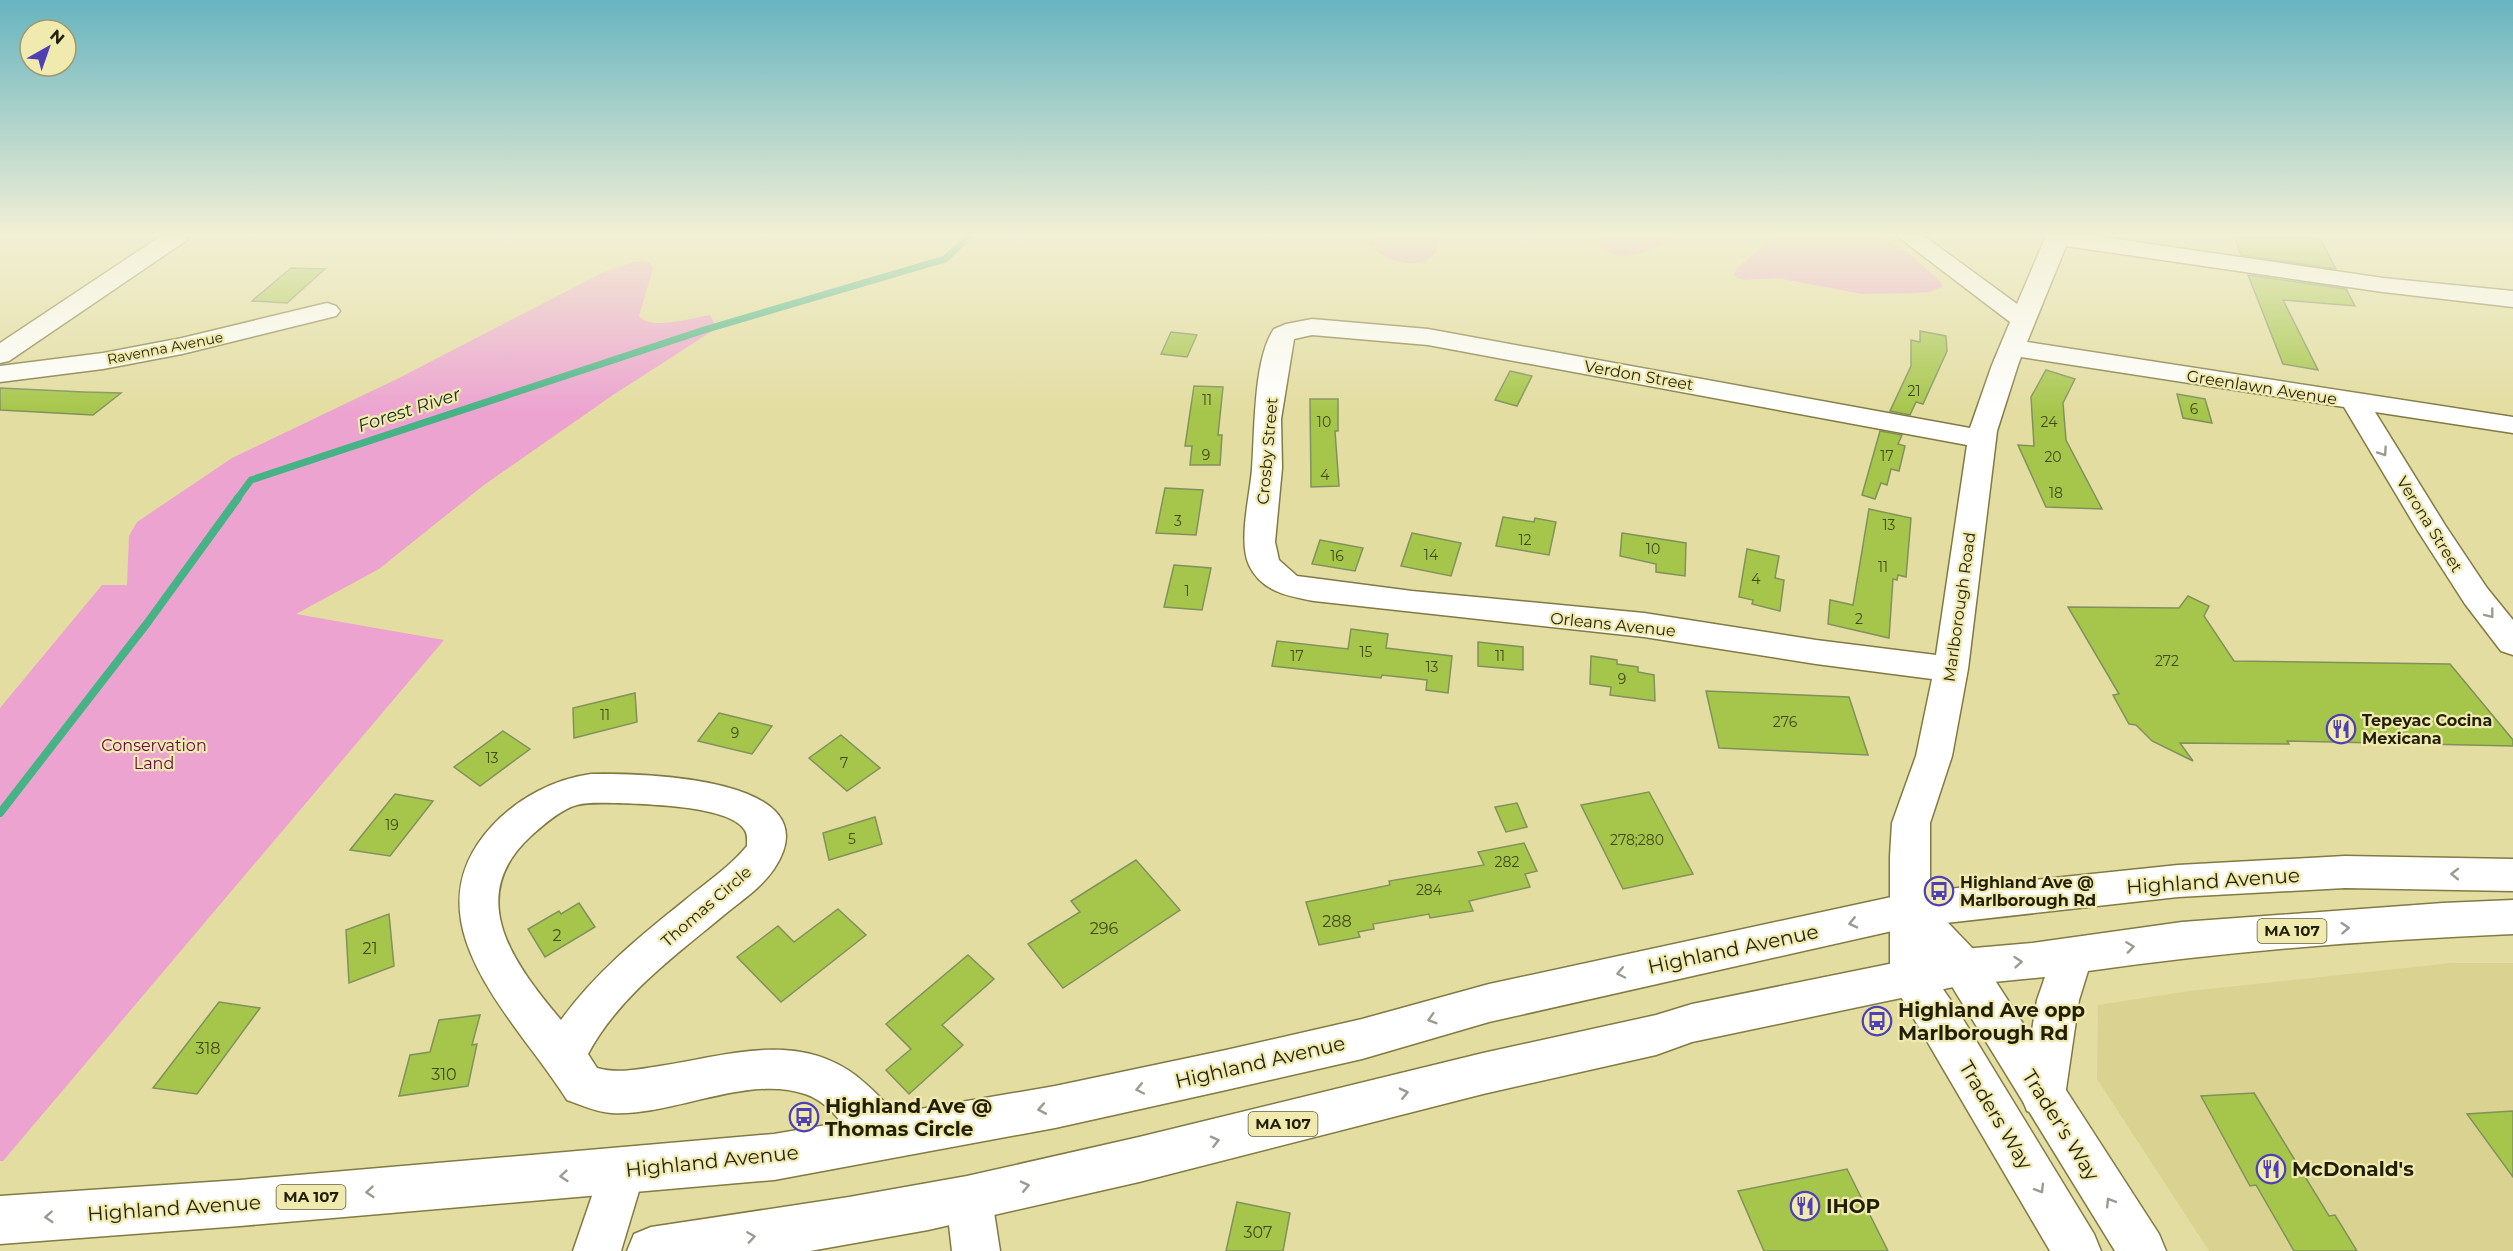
<svg xmlns="http://www.w3.org/2000/svg" width="2513" height="1251" viewBox="0 0 2513 1251" font-family="Montserrat,sans-serif">
  <style>
    .built { fill: #dad290 }
    .green { fill: #eca3d0 }
    .lines { fill: none; stroke-linecap: round; stroke-linejoin: round }
    .stream-far1 { stroke: #45b385; stroke-width: 7 }
    .stream { stroke: #45b385; stroke-width: 8 }
    .building { fill: #a6c64b; stroke: #81915c; stroke-width: 1.5 }
    .minor-casing { stroke: #817a42; stroke-width: 3 }
    .major-casing { stroke: #817a42; stroke-width: 3 }
    .minor { fill: #fff; fill-rule: evenodd }
    .major { fill: #fff; fill-rule: evenodd }
    .oneway { stroke: #9c9a90 }
    .labels { text-anchor: middle; stroke-width: 4.5; stroke-linejoin: round; paint-order: stroke }
    .far-street-label { font-size: 14px; fill: #221f08; stroke: #f0eaae }
    .number-label { font-size: 14px; fill: #434919 }
    .shield { fill: #f0eaae; stroke: #605c3a; stroke-width: 1.5 }
    .shield-label { font-size: 15px; font-weight: bold; fill: #221f08 }
    .street-label { font-size: 16px; fill: #221f08; stroke: #f0eaae }
    .poi-label { font-size: 16px; font-weight: bold; fill: #221f08; stroke: #f0eaae; text-anchor: start }
    .park-label { font-size: 16px; fill: #68034e; stroke: #f0eaae }
    .near-number-label { font-size: 16px; fill: #434919 }
    .water-label { font-size: 18px; font-style: italic; fill: #193025; stroke: #f0eaae }
    .near-street-label { font-size: 20px; fill: #221f08; stroke: #f0eaae }
    .near-poi-label { font-size: 20px; font-weight: bold; fill: #221f08; stroke: #f0eaae; text-anchor: start }
  </style>
  <rect width="100%" height="100%" fill="#e3dda1"/>
  <path class="built" d="M2451,963H2513V1251H2209L2097,1079L2098,1005L2189,991Z"/>
  <g class="green">
    <path d="M1372,236H1449C1437,240 1439,249 1431,257C1414,271 1381,259 1369,244Z"/>
    <path d="M1684,236C1656,245 1628,268 1600,248L1599,236Z"/>
    <path d="M1772,236H1880L1911,255L1941,282L1942,287L1929,292L1915,293L1862,294L1776,278L1744,280L1737,278L1734,274L1737,268L1771,240Z"/>
    <path d="M644,261L650,263L653,268L639,316C651,331 692,318 710,315L717,328L613,395L484,485L379,569L296,614L444,640L3,1161H0V708L102,585H127L129,536L137,522L232,458L399,378L602,273L633,262Z"/>
  </g>
  <g class="lines">
    <path class="stream-far1" d="M237,499L251,480L704,330L945,259L970,236"/>
    <path class="stream" d="M0,813L148,622L238,498"/>
  </g>
  <g class="building">
    <path d="M2234,236H2311L2312,239L2321,240L2336,269L2241,255Z"/>
    <path d="M291,268L325,269L287,303L252,301Z"/>
    <path d="M2248,275L2346,289L2355,306L2283,300L2318,370L2283,364Z"/>
    <path d="M1920,331L1946,336L1947,351L1923,404L1916,402L1910,415L1890,411L1911,366V340L1920,342Z"/>
    <path d="M1171,332L1197,335L1187,357L1161,354Z"/>
    <path d="M2046,370L2075,379L2063,403L2066,440L2102,509L2046,507L2018,445L2034,446L2031,397Z"/>
    <path d="M1510,371L1532,376L1517,406L1495,400Z"/>
    <path d="M1194,386L1223,387L1218,435H1222L1220,465H1190L1192,446H1185Z"/>
    <path d="M0,388L84,392L121,393L93,415L0,410Z"/>
    <path d="M2177,394L2205,399L2212,423L2183,418Z"/>
    <path d="M1310,399H1338V431H1335L1339,486L1311,487Z"/>
    <path d="M1880,431L1902,435L1898,444L1905,446L1899,471L1891,469L1887,485L1881,483L1875,499L1862,495Z"/>
    <path d="M1165,488L1203,490L1196,535L1156,533Z"/>
    <path d="M1869,509L1911,518L1906,577L1898,575L1897,580L1893,579L1889,638L1828,624L1830,600L1853,605Z"/>
    <path d="M1503,517L1534,522L1535,518L1556,522L1549,555L1496,546Z"/>
    <path d="M1412,533L1461,543L1451,576L1401,566Z"/>
    <path d="M1622,533L1686,543L1685,576L1656,572V564L1620,556Z"/>
    <path d="M1320,540L1363,548L1355,571L1312,564Z"/>
    <path d="M1747,549L1779,556L1775,578L1784,580L1780,611L1752,604L1753,600L1739,597Z"/>
    <path d="M1174,565L1211,568L1202,610L1164,607Z"/>
    <path d="M2188,596L2209,606L2204,616L2234,661L2450,664L2513,740V746L2287,741L2289,744L2180,743L2193,761L2152,741L2136,725L2129,724L2113,695L2119,694L2068,607L2179,608Z"/>
    <path d="M1351,629L1388,634L1386,648L1452,656L1448,693L1426,690L1427,680L1382,675L1381,678L1272,666L1277,641L1348,649Z"/>
    <path d="M1478,642L1523,647V670L1478,666Z"/>
    <path d="M1591,656L1617,660V664L1638,667V672L1654,675L1655,701L1610,695L1611,687L1590,684Z"/>
    <path d="M1706,691L1849,697L1868,755L1719,748Z"/>
    <path d="M635,693L637,722L574,738L573,708Z"/>
    <path d="M719,713L772,726L752,754L698,741Z"/>
    <path d="M503,731L530,749L480,786L454,767Z"/>
    <path d="M841,735L880,768L847,791L809,758Z"/>
    <path d="M1649,792L1693,874L1623,889L1581,805Z"/>
    <path d="M395,794L433,801L390,856L350,850Z"/>
    <path d="M1517,803L1527,827L1506,832L1495,807Z"/>
    <path d="M875,817L882,844L829,860L823,833Z"/>
    <path d="M1524,843L1537,871L1525,874L1530,887L1469,901L1473,911L1430,918L1429,914L1373,924L1374,929L1358,932L1360,937L1319,945L1306,902L1390,885L1389,881L1484,865L1478,852Z"/>
    <path d="M1136,860L1180,910L1063,988L1028,944L1080,912L1071,901Z"/>
    <path d="M579,903L595,927L545,957L528,929L559,911L561,914Z"/>
    <path d="M838,909L866,935L781,1002L737,957L778,926L794,942Z"/>
    <path d="M389,914L394,966L349,983L346,930Z"/>
    <path d="M968,955L994,979L942,1025L963,1045L909,1094L886,1070L911,1049L886,1024Z"/>
    <path d="M219,1002L260,1008L197,1094L153,1088Z"/>
    <path d="M480,1015L472,1045L477,1044L468,1086L399,1096L410,1055L430,1052L439,1020Z"/>
    <path d="M2254,1093L2329,1216L2335,1215L2357,1251H2294L2256,1185L2250,1186L2201,1096Z"/>
    <path d="M2513,1111V1177L2467,1114Z"/>
    <path d="M1847,1169L1888,1251H1764L1738,1191Z"/>
    <path d="M1237,1202L1290,1213L1283,1251H1226Z"/>
  </g>
  <g class="lines">
    <g class="minor-casing">
      <g id="minor">
        <path d="M161,236L188,237L184,242L9,361L0,363V343Z"/>
        <path d="M1897,236H1924L2017,304L2046,236H2096L2383,278L2513,291V307L2383,292L2066,246L2027,342L2513,417V433L2375,412L2445,525L2487,588L2513,620V655L2501,651L2465,604L2418,531L2344,407L2021,357L2018,365L1997,431L1968,669L1952,756L1930,823V904L1978,954L2159,1234L2166,1251H2115L1948,980L1931,961L1932,973L1958,1011L2094,1234L2101,1251H2050L1890,978V856L1892,823L1916,756L1932,679L1816,664L1644,637L1314,601C1288,596 1262,592 1249,565C1238,540 1250,496 1252,469C1255,433 1253,359 1274,329L1286,324L1312,319L1428,329L1970,428L1992,365L2010,322ZM1312,335L1428,345L1967,445L1936,655L1816,640L1644,613L1412,591L1297,576L1279,560L1275,542L1282,468L1281,419L1294,339Z"/>
        <path d="M327,303L336,306L340,311L336,316L182,354L103,369L0,382V366L103,353L182,338Z"/>
        <path d="M591,774C639,773 836,776 774,869C761,888 741,901 724,915C676,955 618,997 588,1054L597,1068C618,1074 640,1069 660,1066C731,1055 805,1028 866,1084C883,1099 899,1116 908,1137L901,1153L885,1159C880,1157 873,1155 868,1152C846,1134 835,1104 805,1094C747,1074 671,1117 611,1113C596,1112 581,1105 567,1100C517,1020 404,921 492,826C518,798 554,779 591,774ZM614,803C642,804 727,805 744,829C748,834 747,840 747,846C729,868 705,883 684,901C639,937 595,973 561,1020C515,965 463,898 531,836C542,826 561,809 577,805C588,802 602,803 614,803Z"/>
        <path d="M622,1148L638,1155L645,1171L621,1251H573L606,1155Z"/>
        <path d="M969,1176L986,1182L992,1199L1000,1251H952L946,1199L952,1182Z"/>
      </g>
    </g>
    <g class="major-casing">
      <g id="major">
        <path d="M2345,856L2513,859V891L2345,888L2178,897L1910,927L1489,1022L1362,1059L1226,1090L1055,1128L774,1180L240,1226L0,1244V1196L240,1180L774,1134L1055,1086L1226,1050L1362,1019L1489,984L1910,893L2178,865Z"/>
        <path d="M2513,900V934C2371,940 2229,951 2088,971L2079,1000L2065,1096L2059,1111L2043,1117L2027,1111L2021,1096L2037,1000L2045,977L1963,985L1692,1042L1656,1055L1483,1094L1139,1182L928,1230L810,1251H627L634,1234L651,1227L849,1197L967,1176L1139,1137L1483,1053L1656,1015L1692,1004L1963,949L2032,943L2182,922L2443,903Z"/>
      </g>
    </g>
    <use href="#minor" class="minor"/>
    <use href="#major" class="major"/>
  </g>
  <defs><path id="oneway-chevron" d="M-2-3.5L2.5 0L-2 3.5" fill="none" stroke-width="1.6" stroke-linecap="round" stroke-linejoin="round" transform="scale(1.5)"/></defs>
  <g class="oneway">
    <use href="#oneway-chevron" transform="translate(2383 452) rotate(56)"/>
    <use href="#oneway-chevron" transform="translate(2490 614) rotate(52)"/>
    <use href="#oneway-chevron" transform="translate(2455 874) rotate(-179)"/>
    <use href="#oneway-chevron" transform="translate(1853 923) rotate(167)"/>
    <use href="#oneway-chevron" transform="translate(2345 928) rotate(-4)"/>
    <use href="#oneway-chevron" transform="translate(2130 947) rotate(-8)"/>
    <use href="#oneway-chevron" transform="translate(2018 962) rotate(-5)"/>
    <use href="#oneway-chevron" transform="translate(1621 973) rotate(168)"/>
    <use href="#oneway-chevron" transform="translate(1432 1019) rotate(164)"/>
    <use href="#oneway-chevron" transform="translate(1140 1089) rotate(168)"/>
    <use href="#oneway-chevron" transform="translate(1404 1093) rotate(-13)"/>
    <use href="#oneway-chevron" transform="translate(1042 1109) rotate(170)"/>
    <use href="#oneway-chevron" transform="translate(1215 1141) rotate(-14)"/>
    <use href="#oneway-chevron" transform="translate(564 1176) rotate(175)"/>
    <use href="#oneway-chevron" transform="translate(1025 1186) rotate(-13)"/>
    <use href="#oneway-chevron" transform="translate(2040 1189) rotate(59)"/>
    <use href="#oneway-chevron" transform="translate(370 1192) rotate(175)"/>
    <use href="#oneway-chevron" transform="translate(2110 1202) rotate(-122)"/>
    <use href="#oneway-chevron" transform="translate(49 1217) rotate(176)"/>
    <use href="#oneway-chevron" transform="translate(751 1237) rotate(-8)"/>
  </g>
  <linearGradient id="sky" x2="0" y2="1"><stop stop-color="#67b4c0"/><stop offset="0.57" stop-color="#f2f0d5"/><stop offset="1" stop-color="#f2f0d5" stop-opacity="0"/></linearGradient>
  <rect width="2513" height="412" fill="url(#sky)"/>
  <defs>
    <g id="restaurant-ring" transform="scale(1.5)"><circle r="9.5" fill="#f0eaae" stroke="#4e3fb6" stroke-width="1.5"/><path d="M-5-6h1v4h1v-4h1v4h1v-4h1v5L-1.5 .5V6h-2V.5L-5-1ZM5-6V6H3V1.5H1.5Q1.5-4 5-6Z" fill="#4e3fb6"/></g>
    <g id="bus-ring" transform="scale(1.5)"><circle r="9.5" fill="#f0eaae" stroke="#4e3fb6" stroke-width="1.5"/><path d="M-5-6H5V4H4V6H2V4H-2V6H-4V4H-5ZM-3.5-4V0h7V-4ZM-3.5 1.2v1.5H-2V1.2ZM2 1.2v1.5H3.5V1.2Z" fill="#4e3fb6"/></g>
  </defs>
  <g fill-rule="evenodd">
    <use href="#restaurant-ring" x="2341" y="729"/>
    <use href="#bus-ring" x="1939" y="891"/>
    <use href="#bus-ring" x="1877" y="1021"/>
    <use href="#bus-ring" x="804" y="1117"/>
    <use href="#restaurant-ring" x="2271" y="1169"/>
    <use href="#restaurant-ring" x="1805" y="1206"/>
  </g>
  <g class="labels">
    <g class="far-street-label">
      <text transform="translate(165 348) rotate(-11)" y="5">Ravenna Avenue</text>
    </g>
    <g class="number-label">
      <text x="1914" y="396">21</text>
      <text x="1207" y="405">11</text>
      <text x="2194" y="414">6</text>
      <text x="1324" y="427">10</text>
      <text x="2049" y="427">24</text>
      <text x="1206" y="460">9</text>
      <text x="1887" y="461">17</text>
      <text x="2053" y="462">20</text>
      <text x="1325" y="480">4</text>
      <text x="2056" y="498">18</text>
      <text x="1178" y="526">3</text>
      <text x="1889" y="530">13</text>
      <text x="1525" y="545">12</text>
      <text x="1653" y="554">10</text>
      <text x="1431" y="560">14</text>
      <text x="1337" y="561">16</text>
      <text x="1883" y="572">11</text>
      <text x="1756" y="584">4</text>
      <text x="1187" y="596">1</text>
      <text x="1859" y="624">2</text>
      <text x="1366" y="657">15</text>
      <text x="1297" y="661">17</text>
      <text x="1500" y="661">11</text>
      <text x="2167" y="666">272</text>
      <text x="1432" y="672">13</text>
      <text x="1622" y="684">9</text>
      <text x="605" y="720">11</text>
      <text x="1785" y="727">276</text>
      <text x="735" y="738">9</text>
      <text x="492" y="763">13</text>
      <text x="844" y="768">7</text>
      <text x="392" y="830">19</text>
      <text x="852" y="844">5</text>
      <text x="1637" y="845">278;280</text>
      <text x="1507" y="867">282</text>
      <text x="1429" y="895">284</text>
    </g>
    <g class="shield">
      <rect x="2257.5" y="919" width="69" height="24" rx="4.5"/>
      <rect x="1248.5" y="1112" width="69" height="24" rx="4.5"/>
      <rect x="276.5" y="1185" width="69" height="24" rx="4.5"/>
    </g>
    <g class="shield-label">
      <text x="2292" y="936">MA 107</text>
      <text x="1283" y="1129">MA 107</text>
      <text x="311" y="1202">MA 107</text>
    </g>
    <g class="street-label">
      <text transform="translate(1639 375) rotate(10)" y="6">Verdon Street</text>
      <text transform="translate(2262 387) rotate(9)" y="6">Greenlawn Avenue</text>
      <text transform="translate(1267 451) rotate(-85)" y="6">Crosby Street</text>
      <text transform="translate(2430 524) rotate(58)" y="6">Verona Street</text>
      <text transform="translate(1959 607) rotate(-82)" y="6">Marlborough Road</text>
      <text transform="translate(1613 624) rotate(6)" y="6">Orleans Avenue</text>
      <text transform="translate(706 906) rotate(-41)" y="6">Thomas Circle</text>
    </g>
    <g class="poi-label">
      <text x="2362" y="726">Tepeyac Cocina<tspan x="2362" dy="18">Mexicana</tspan></text>
      <text x="1960" y="888">Highland Ave @<tspan x="1960" dy="18">Marlborough Rd</tspan></text>
    </g>
    <g class="park-label">
      <text x="154" y="751">Conservation<tspan x="154" dy="18">Land</tspan></text>
    </g>
    <g class="near-number-label">
      <text x="1337" y="927">288</text>
      <text x="1104" y="934">296</text>
      <text x="557" y="941">2</text>
      <text x="370" y="954">21</text>
      <text x="208" y="1054">318</text>
      <text x="444" y="1080">310</text>
      <text x="1258" y="1238">307</text>
    </g>
    <g class="water-label">
      <text transform="translate(409 410) rotate(-18)" y="6">Forest River</text>
    </g>
    <g class="near-street-label">
      <text transform="translate(2213 881) rotate(-4)" y="7">Highland Avenue</text>
      <text transform="translate(1733 949) rotate(-12)" y="7">Highland Avenue</text>
      <text transform="translate(1260 1062) rotate(-13)" y="7">Highland Avenue</text>
      <text transform="translate(1996 1115) rotate(59)" y="7">Traders Way</text>
      <text transform="translate(2061 1125) rotate(58)" y="7">Trader's Way</text>
      <text transform="translate(712 1161) rotate(-6)" y="7">Highland Avenue</text>
      <text transform="translate(174 1208) rotate(-4)" y="7">Highland Avenue</text>
    </g>
    <g class="near-poi-label">
      <text x="1898" y="1017">Highland Ave opp<tspan x="1898" dy="23">Marlborough Rd</tspan></text>
      <text x="825" y="1113">Highland Ave @<tspan x="825" dy="23">Thomas Circle</tspan></text>
      <text x="2292" y="1176">McDonald's</text>
      <text x="1826" y="1213">IHOP</text>
    </g>
  </g>
  <g transform="translate(48 48) rotate(40)"><circle r="28" fill="#f0eaae" stroke="#9e996c" stroke-width="1.5"/>
  <path d="M0-4.5L10 22L0 15L-10 22Z" fill="#4e3fb6"/>
  <text y="-9" font-size="16" font-weight="bold" text-anchor="middle" fill="#221f08">N</text>
  </g>
</svg>
